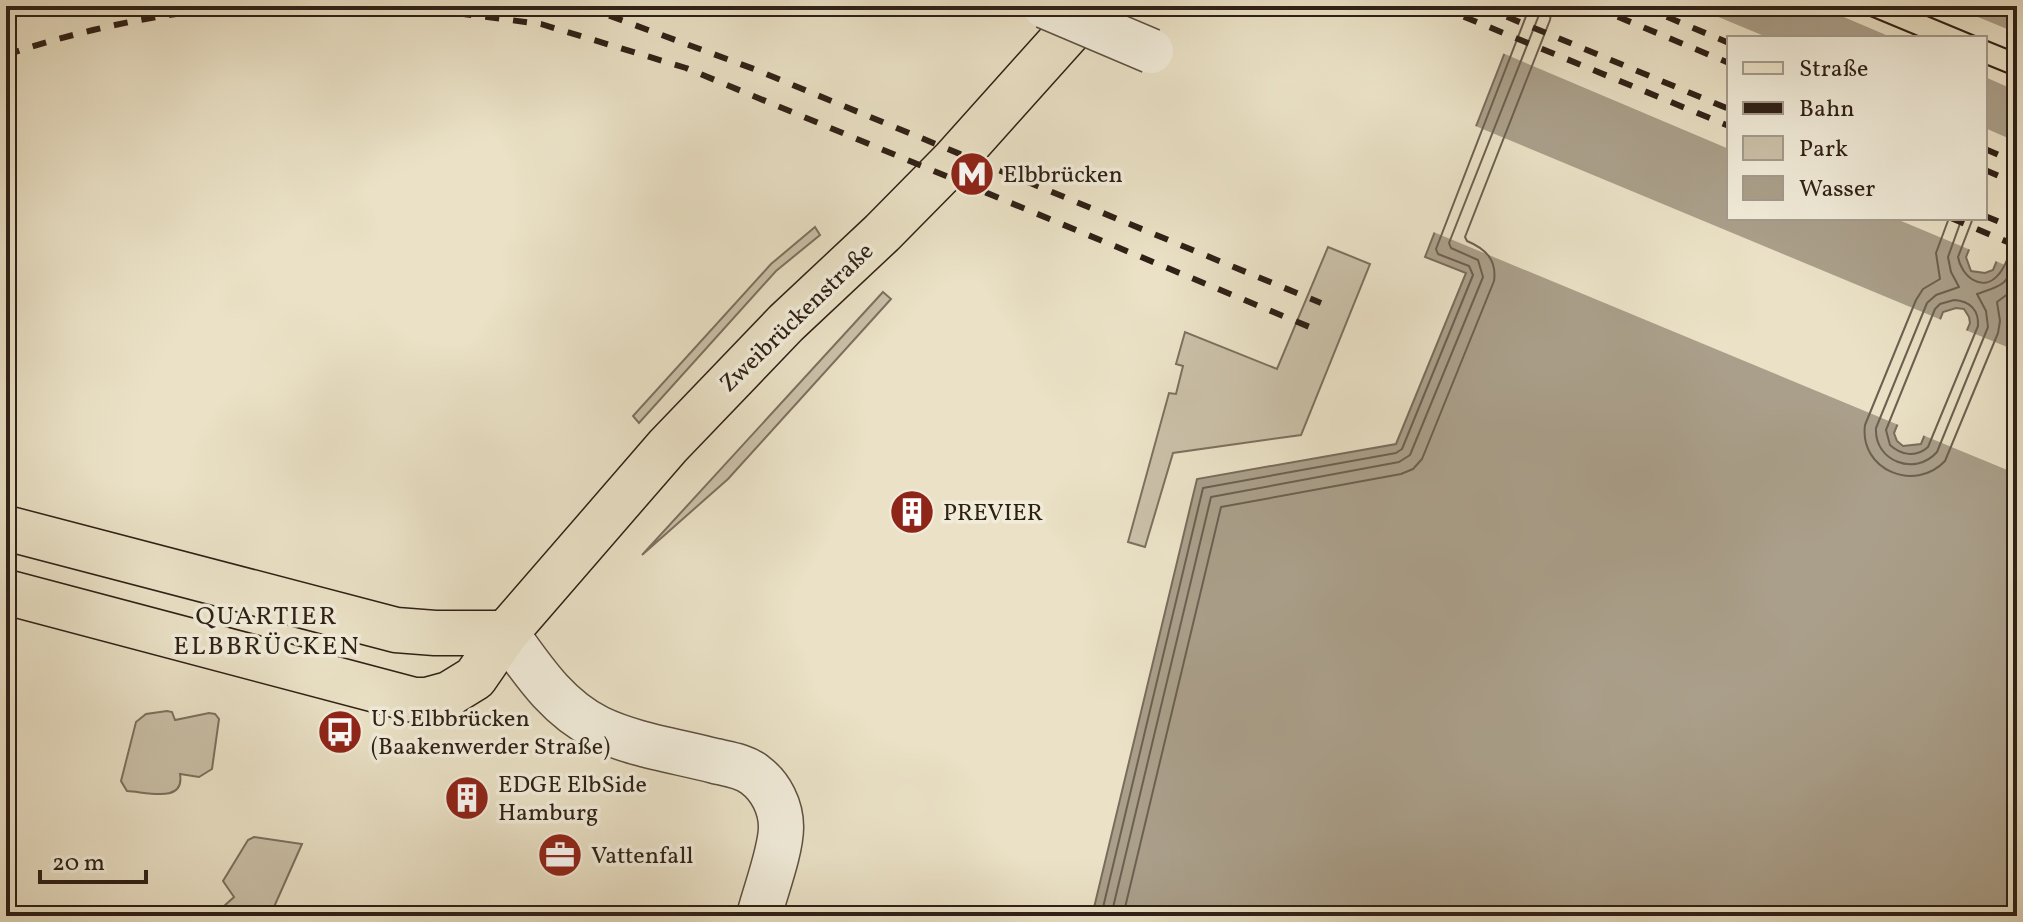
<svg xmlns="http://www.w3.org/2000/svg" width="2023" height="922" viewBox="0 0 2023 922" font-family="Vollkorn,serif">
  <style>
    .green { fill: #cac0a8; stroke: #7c705f; stroke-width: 2 }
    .water { fill: #aa9f8a; stroke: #796c5c; stroke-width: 2; fill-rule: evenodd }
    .pier { fill: #eae1c6 }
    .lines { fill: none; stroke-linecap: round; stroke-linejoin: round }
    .shore { stroke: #6c6050; stroke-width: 2 }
    .minor-casing { stroke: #5e5042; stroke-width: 47 }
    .major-casing { stroke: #2f2016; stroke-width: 47 }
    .minor { stroke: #f1ecda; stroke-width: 44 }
    .major { stroke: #eae1c6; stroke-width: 44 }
    .tram { stroke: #2f2016; stroke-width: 2 }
    .rail { stroke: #2f2016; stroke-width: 6; stroke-dasharray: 14 14; stroke-linecap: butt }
    .minor-bridge-casing { stroke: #5e5042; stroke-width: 47; stroke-linecap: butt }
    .minor-bridge { stroke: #f1ecda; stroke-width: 44 }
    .labels { text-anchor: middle; stroke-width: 7; stroke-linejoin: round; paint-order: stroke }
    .poi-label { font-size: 24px; fill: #2f2016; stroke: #f1ecda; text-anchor: start }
    .street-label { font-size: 24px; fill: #2f2016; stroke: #f1ecda }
    .neighbourhood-label { font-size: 26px; letter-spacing: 2px; fill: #2f2016; stroke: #f1ecda }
  </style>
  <rect width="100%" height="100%" fill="#eae1c6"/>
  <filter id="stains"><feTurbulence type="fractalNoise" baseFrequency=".0025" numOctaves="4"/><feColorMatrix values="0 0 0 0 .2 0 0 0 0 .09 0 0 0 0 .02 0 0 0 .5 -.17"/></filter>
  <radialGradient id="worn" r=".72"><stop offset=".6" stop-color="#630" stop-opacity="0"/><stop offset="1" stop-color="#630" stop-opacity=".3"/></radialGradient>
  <g class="green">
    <path d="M815,227L820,235L776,271L639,423L633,416L771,264Z"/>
    <path d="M1328,247L1370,264L1301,435L1173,453L1145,547L1128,542L1169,393L1176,394L1183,366L1176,364L1185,332L1277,369Z"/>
    <path d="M883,292L891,299L728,479L642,555Z"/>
    <path d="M167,711L172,712L175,720L209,713L215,714L219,719L212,769L199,777L180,774C185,804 147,792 127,791L121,781L136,722L146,714Z"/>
    <path d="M254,837L302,844L270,916H213L234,897L223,881L248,840Z"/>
  </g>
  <path class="water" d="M1523,6H2017V132L1985,210V38H1729V218H1982L1966,257L1971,271L1985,273L1993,270L2017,212V916H1092L1197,479L1396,444L1466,273L1425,257ZM1956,308L1964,309L1969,317L1970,323L1921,444L1903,446L1897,441L1894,433L1943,312Z"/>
  <g class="pier">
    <path d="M1519,6H1692L1769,38H1729V149L1500,52Z"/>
    <path d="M1818,6H1951L2017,33V91L1985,77V38H1893Z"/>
    <path d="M1473,125L1944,321L1901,426L1431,231Z"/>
    <path d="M1985,128L2017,142L1989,212L1985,214Z"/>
    <path d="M2017,208V270L1993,260L2013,211Z"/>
    <path d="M1985,216V220L1973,251L1894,218H1985Z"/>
    <path d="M1963,329L2017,351V474L1920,434Z"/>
  </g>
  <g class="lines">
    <g class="shore">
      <path d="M1949,218L1936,253L1940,279L1923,289L1916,300L1865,425C1859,470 1915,493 1945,461L1998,333L2000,321L1997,302L2017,287"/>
      <path d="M1962,218L1948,257L1951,272L1959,287L1936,295L1927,303L1876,428C1874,461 1915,477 1937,452L1988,327L1986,311L1977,294C2003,285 2006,286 2017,259"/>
      <path d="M1973,218L1958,257C1961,276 1983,294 1999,274C2008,264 2012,245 2017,233"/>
      <path d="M1954,300C1970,301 1979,310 1978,326L1928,447C1916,458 1901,455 1890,445L1886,430L1935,309L1940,304Z"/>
      <path d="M1101,916L1203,488L1396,453L1402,449L1473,275L1469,266L1438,254L1436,249L1530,6"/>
      <path d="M1111,916L1211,497L1399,462L1410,455L1483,277L1478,260L1451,248L1449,243L1539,15L1540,6"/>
      <path d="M1123,916L1221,507L1401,474L1413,469L1422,459L1494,281C1497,260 1486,249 1467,241L1465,237L1550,20L1552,6"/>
    </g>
    <g class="minor-casing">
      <path id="minor" d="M506,633C532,669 556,707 598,728C633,745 677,751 715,761C728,764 744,766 755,775C771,787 781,807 781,827C781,851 765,892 759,916"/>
    </g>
    <g class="major-casing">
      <g id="major">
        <path d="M6,528L396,630L435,633H506"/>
        <path d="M6,592L414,700H427L449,694L475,678L506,633L668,446L786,323L882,233L954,160L1092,6"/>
      </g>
    </g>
    <use href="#minor" class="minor"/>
    <use href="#major" class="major"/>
    <g class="tram">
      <path d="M1846,6L1923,38"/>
      <path d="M1903,6L1980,38"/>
      <path d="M1985,40L2017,53"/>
      <path d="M1985,64L2017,77"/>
    </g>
    <g class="rail">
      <path d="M402,6L541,24L686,68L1312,328"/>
      <path d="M583,6L754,69L1321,303"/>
      <path d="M1438,6L1729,126"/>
      <path d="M1481,6L1729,109"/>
      <path d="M1592,6L1729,63"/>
      <path d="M1641,6L1729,43"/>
      <path d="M6,17L43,6"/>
      <path d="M6,55C87,28 172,10 257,6"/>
      <path d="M1985,149L2017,163"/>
      <path d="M1985,170L2017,184"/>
      <path d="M1985,216L2017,229"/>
      <path d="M1951,218L2017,246"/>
    </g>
    <g class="minor-bridge-casing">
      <path id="minor-bridge" d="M1045,6L1151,51"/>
    </g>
    <use href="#minor-bridge" class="minor-bridge"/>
  </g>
  <defs>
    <g id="metro-disc" transform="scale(2.3)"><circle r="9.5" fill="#8f2418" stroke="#f1ecda"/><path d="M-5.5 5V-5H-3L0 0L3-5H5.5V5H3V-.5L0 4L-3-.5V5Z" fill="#fff"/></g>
    <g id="building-disc" transform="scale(2.3)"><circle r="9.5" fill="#8f2418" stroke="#f1ecda"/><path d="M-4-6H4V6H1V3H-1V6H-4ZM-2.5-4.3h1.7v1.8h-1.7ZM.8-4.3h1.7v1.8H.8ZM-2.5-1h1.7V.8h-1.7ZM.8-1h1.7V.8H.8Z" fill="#fff"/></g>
    <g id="bus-disc" transform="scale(2.3)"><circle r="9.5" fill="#8f2418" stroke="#f1ecda"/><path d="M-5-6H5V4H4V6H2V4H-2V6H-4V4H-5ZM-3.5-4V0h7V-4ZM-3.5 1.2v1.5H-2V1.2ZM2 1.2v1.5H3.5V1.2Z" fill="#fff"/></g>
    <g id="office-disc" transform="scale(2.3)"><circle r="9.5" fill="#8f2418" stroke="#f1ecda"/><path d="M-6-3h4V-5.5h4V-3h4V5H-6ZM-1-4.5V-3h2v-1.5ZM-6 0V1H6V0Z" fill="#fff"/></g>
  </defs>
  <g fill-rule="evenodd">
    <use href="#metro-disc" x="972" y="174"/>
    <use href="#building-disc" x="912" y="512"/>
    <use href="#bus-disc" x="340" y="732"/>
    <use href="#building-disc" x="467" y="798"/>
    <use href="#office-disc" x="560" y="855"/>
  </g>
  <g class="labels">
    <g class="poi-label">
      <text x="1003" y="182">Elbbrücken</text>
      <text x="943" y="520">PREVIER</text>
      <text x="371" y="726">U S Elbbrücken<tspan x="371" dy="28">(Baakenwerder Straße)</tspan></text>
      <text x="498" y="792">EDGE ElbSide<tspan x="498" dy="28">Hamburg</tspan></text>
      <text x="591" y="863">Vattenfall</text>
    </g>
    <g class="street-label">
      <text transform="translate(796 317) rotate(-44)" y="8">Zweibrückenstraße</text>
    </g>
    <g class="neighbourhood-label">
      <text x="267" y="624">QUARTIER<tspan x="267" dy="30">ELBBRÜCKEN</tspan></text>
    </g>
  </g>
  <rect width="2023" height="922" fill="none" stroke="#eae1c6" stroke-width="32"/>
  <rect x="8" y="8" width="2007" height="906" fill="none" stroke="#2f2016" stroke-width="4"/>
  <rect x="16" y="16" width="1991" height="890" fill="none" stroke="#2f2016" stroke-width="2"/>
  <rect x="1727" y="36" width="260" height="184" fill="#f1ecda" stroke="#a39a8c" stroke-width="2"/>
  <rect x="1743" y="62" width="40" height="12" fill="#eae1c6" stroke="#a39a8c" stroke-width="2"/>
  <text x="1799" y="76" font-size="24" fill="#2f2016">Straße</text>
  <rect x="1743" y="102" width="40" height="12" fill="#2f2016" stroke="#a39a8c" stroke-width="2"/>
  <text x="1799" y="116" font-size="24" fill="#2f2016">Bahn</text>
  <rect x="1743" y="136" width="40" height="24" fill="#cac0a8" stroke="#a39a8c" stroke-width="2"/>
  <text x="1799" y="156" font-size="24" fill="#2f2016">Park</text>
  <rect x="1743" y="176" width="40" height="24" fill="#aa9f8a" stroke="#a39a8c" stroke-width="2"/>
  <text x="1799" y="196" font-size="24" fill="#2f2016">Wasser</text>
  <path d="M40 870v12h106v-12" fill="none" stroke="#2f2016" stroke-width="4"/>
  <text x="52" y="870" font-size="24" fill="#2f2016" stroke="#f1ecda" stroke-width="6" paint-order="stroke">20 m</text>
  <rect width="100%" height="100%" filter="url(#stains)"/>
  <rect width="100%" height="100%" fill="url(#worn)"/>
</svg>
